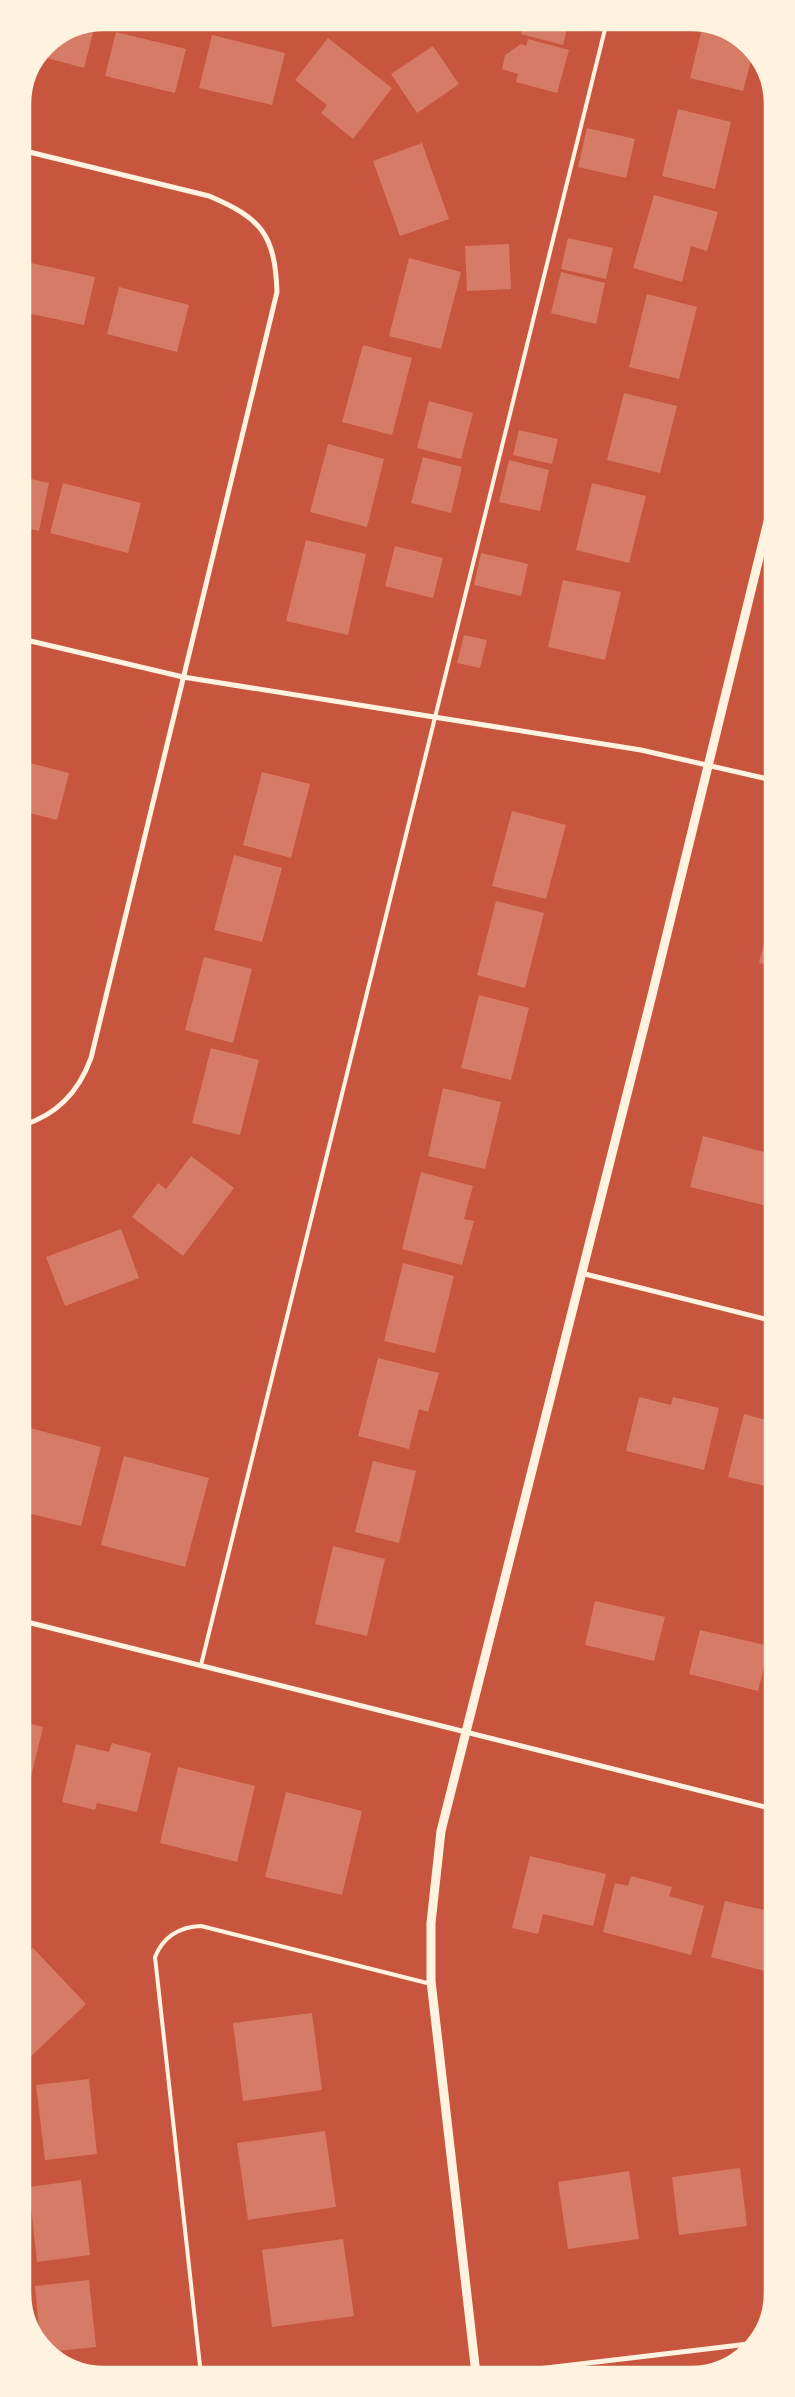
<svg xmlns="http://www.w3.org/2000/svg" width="795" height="2397" viewBox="0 0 795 2397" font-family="Karla,sans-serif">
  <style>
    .building { fill: #d67c66 }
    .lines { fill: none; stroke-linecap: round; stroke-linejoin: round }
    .service { stroke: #fff3e0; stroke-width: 4 }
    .minor { stroke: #fff3e0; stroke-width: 5 }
    .tertiary { stroke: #fff3e0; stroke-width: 9 }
    .rim { fill: none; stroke: #fff3e0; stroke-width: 2.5 }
  </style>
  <rect width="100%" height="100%" fill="#c8553d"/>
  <g class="building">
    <path d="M524,21H569L563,45L521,34Z"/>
    <path d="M703,24L746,41L753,53L743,91L690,78Z"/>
    <path d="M95,25L84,68L40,56L46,45Z"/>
    <path d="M116,32L186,49L175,93L105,76Z"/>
    <path d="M212,35L285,53L272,105L199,88Z"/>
    <path d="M328,38L392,88L353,139L321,113L327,105L295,80Z"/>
    <path d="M528,39L569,50L557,93L516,82L518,74L502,69L505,55L521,44L526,46Z"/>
    <path d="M433,46L459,84L417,113L391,74Z"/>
    <path d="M678,109L731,122L715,189L662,176Z"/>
    <path d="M587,128L635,139L626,178L578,167Z"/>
    <path d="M422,143L449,219L400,236L373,161Z"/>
    <path d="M654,195L718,212L707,251L691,246L682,282L633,268Z"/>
    <path d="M568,238L613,248L606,279L561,269Z"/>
    <path d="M509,244L511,289L467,291L465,246Z"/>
    <path d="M409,258L461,272L441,349L389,336Z"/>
    <path d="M22,261L95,277L84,325L22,312Z"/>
    <path d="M561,272L605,283L596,324L551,313Z"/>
    <path d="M119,287L189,305L177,352L107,334Z"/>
    <path d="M647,294L697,307L679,379L629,367Z"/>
    <path d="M363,345L412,358L392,435L342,422Z"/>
    <path d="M624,393L677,406L660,473L607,460Z"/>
    <path d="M429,401L473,413L461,459L417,448Z"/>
    <path d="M519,430L558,439L552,464L513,455Z"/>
    <path d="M328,444L384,459L367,527L310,512Z"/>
    <path d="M423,457L462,467L451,513L411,503Z"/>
    <path d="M509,460L549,470L540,511L499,502Z"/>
    <path d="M22,477L49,483L39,531L22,527Z"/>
    <path d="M63,483L141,503L128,553L50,533Z"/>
    <path d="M592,483L646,496L629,563L576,550Z"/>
    <path d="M306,540L366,554L348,635L286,621Z"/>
    <path d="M395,546L443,558L433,598L385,586Z"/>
    <path d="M481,553L528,564L521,596L474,585Z"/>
    <path d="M563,580L621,592L605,660L548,647Z"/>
    <path d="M464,635L487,640L480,668L457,663Z"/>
    <path d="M22,761L69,773L57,820L22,811Z"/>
    <path d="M262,772L310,784L291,858L243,845Z"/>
    <path d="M512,811L566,825L546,899L492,886Z"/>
    <path d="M234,855L282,868L262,942L214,930Z"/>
    <path d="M496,901L544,913L525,988L477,975Z"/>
    <path d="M772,912V966L759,963Z"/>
    <path d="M204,957L252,969L233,1043L185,1030Z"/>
    <path d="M479,995L529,1008L511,1080L461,1068Z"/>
    <path d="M211,1048L259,1060L240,1135L192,1123Z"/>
    <path d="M443,1088L501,1102L485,1169L428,1156Z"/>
    <path d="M703,1136L772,1154V1185L767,1206L690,1187Z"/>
    <path d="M191,1156L234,1188L183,1256L132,1217L158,1183L166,1189Z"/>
    <path d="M421,1172L473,1186L464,1219L474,1221L462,1265L402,1249Z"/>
    <path d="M121,1229L139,1278L65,1306L46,1257Z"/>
    <path d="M403,1263L454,1276L435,1353L384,1341Z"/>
    <path d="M23,1267L28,1268L24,1287H23Z"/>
    <path d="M378,1358L439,1373L428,1412L419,1409L409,1449L358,1436Z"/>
    <path d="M639,1397L671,1405L673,1397L719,1408L704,1470L626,1451Z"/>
    <path d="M744,1414L773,1422V1488L728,1477Z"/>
    <path d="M23,1426L101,1447L81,1526L23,1512Z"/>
    <path d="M124,1456L209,1478L185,1567L101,1545Z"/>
    <path d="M373,1461L416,1471L399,1543L355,1532Z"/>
    <path d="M333,1546L385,1559L367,1636L315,1624Z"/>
    <path d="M595,1601L665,1617L654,1661L585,1645Z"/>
    <path d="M700,1630L769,1646L758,1691L689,1674Z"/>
    <path d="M23,1722L43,1727L24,1806H23Z"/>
    <path d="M112,1743L151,1753L137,1812L97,1803L95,1810L62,1802L76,1744L109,1752Z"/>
    <path d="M178,1767L255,1786L237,1862L160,1843Z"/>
    <path d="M286,1792L362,1811L342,1895L265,1877Z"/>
    <path d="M530,1856L606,1874L593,1926L543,1914L538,1934L512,1928Z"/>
    <path d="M631,1876L672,1887L669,1896L704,1906L691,1955L603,1932L615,1883L628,1886Z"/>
    <path d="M725,1901L773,1912V1973L711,1957Z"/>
    <path d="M33,1948L86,2004L26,2061L24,2059V1957Z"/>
    <path d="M312,2013L322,2090L243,2101L233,2023Z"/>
    <path d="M89,2079L97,2154L45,2160L36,2085Z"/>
    <path d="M325,2131L336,2207L248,2220L237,2143Z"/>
    <path d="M740,2168L747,2226L679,2235L672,2177Z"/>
    <path d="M629,2171L639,2239L568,2249L558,2182Z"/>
    <path d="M81,2180L90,2255L37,2262L29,2187Z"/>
    <path d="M343,2239L354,2316L272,2327L262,2250Z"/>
    <path d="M89,2280L96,2347L47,2352L40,2340L35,2286Z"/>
  </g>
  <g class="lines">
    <g class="service">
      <path d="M201,1665L607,21"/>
      <path d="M201,2375L155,1957C163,1937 179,1927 201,1926L431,1984"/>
    </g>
    <g class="minor">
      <path d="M21,150L209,196C261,218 275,234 277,292L91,1058C79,1091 57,1115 23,1125"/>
      <path d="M22,639L183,677L641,750L772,780"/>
      <path d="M581,1273L773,1321"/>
      <path d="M23,1621L773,1809"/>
      <path d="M495,2374L757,2343"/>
    </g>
    <path class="tertiary" d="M476,2374L431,1981V1923L441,1831L651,999L772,505"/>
  </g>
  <path d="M0 0H795V2397H0ZM104 30H691A74 74 0 0 1 765 104V2293A74 74 0 0 1 691 2367H104A74 74 0 0 1 30 2293V104A74 74 0 0 1 104 30Z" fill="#fff3e0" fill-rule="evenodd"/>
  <path class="rim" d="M104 30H691A74 74 0 0 1 765 104V2293A74 74 0 0 1 691 2367H104A74 74 0 0 1 30 2293V104A74 74 0 0 1 104 30Z"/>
</svg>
